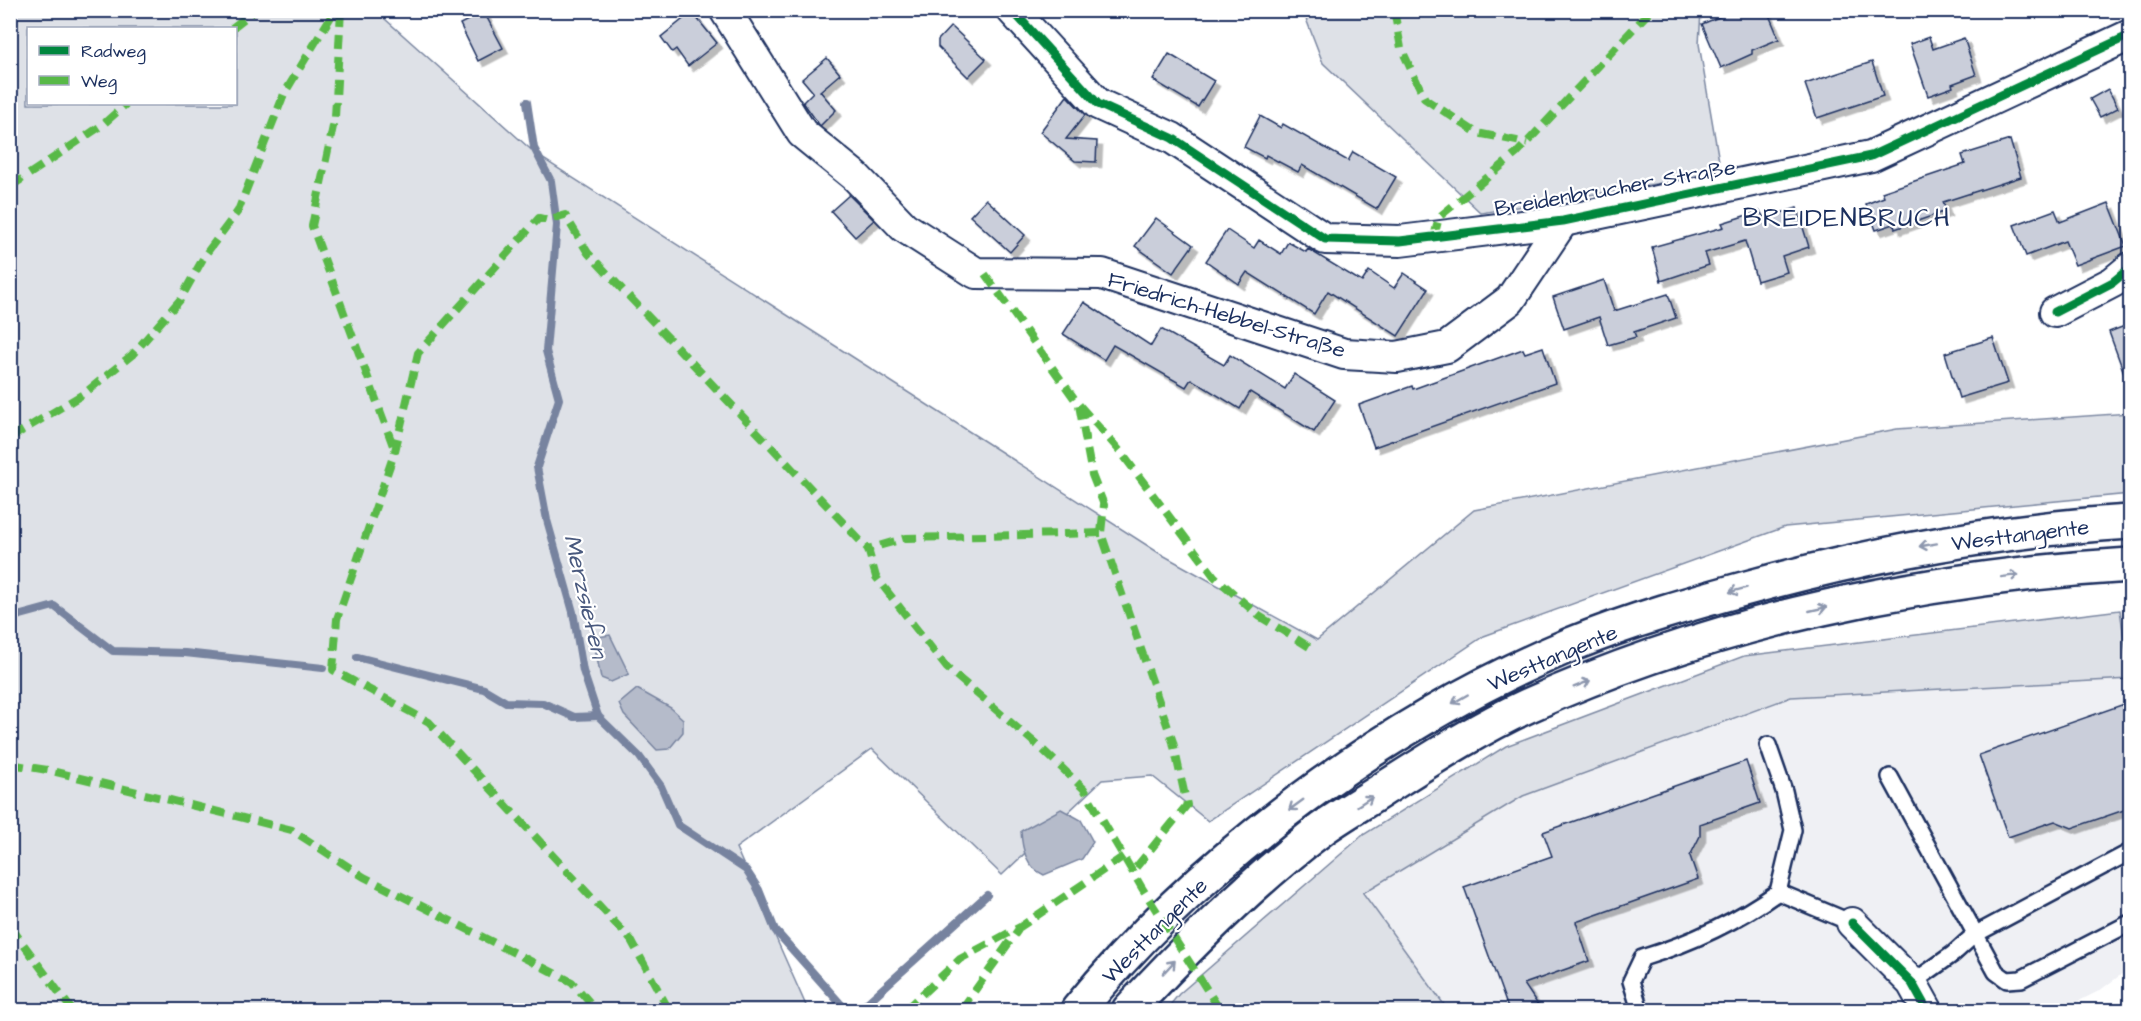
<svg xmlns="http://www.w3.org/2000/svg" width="2141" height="1021" viewBox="0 0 2141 1021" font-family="'Architects Daughter',sans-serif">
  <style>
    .built { fill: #eff0f4 }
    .green { fill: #dee1e7; stroke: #7c88a2; stroke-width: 1.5; fill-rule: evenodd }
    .water { fill: #b5bbca; stroke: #77839f; stroke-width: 1.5 }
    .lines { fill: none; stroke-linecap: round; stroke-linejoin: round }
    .stream { stroke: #77839f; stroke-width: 8 }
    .building { fill: #caceda; stroke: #1b2f5e; stroke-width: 1.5; filter: url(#shadow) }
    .lane-casing { stroke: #1b2f5e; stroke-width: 20 }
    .street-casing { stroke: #1b2f5e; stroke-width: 34 }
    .highway-casing { stroke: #1b2f5e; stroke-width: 38 }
    .lane { stroke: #fff; stroke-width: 15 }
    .street { stroke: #fff; stroke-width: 30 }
    .highway { stroke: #fff; stroke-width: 33 }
    .quiet { stroke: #58b947; stroke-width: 8; stroke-dasharray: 15 8; stroke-linecap: butt }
    .cycleway-casing { stroke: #fff; stroke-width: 13 }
    .cycleway { stroke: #00873e; stroke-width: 9 }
    .oneway { stroke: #8d97ae }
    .labels { text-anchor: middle; stroke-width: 4.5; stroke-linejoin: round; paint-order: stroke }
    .street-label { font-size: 22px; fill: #1b2f5e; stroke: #fff }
    .water-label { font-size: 24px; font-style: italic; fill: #49597e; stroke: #fff }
    .quarter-label { font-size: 26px; letter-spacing: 1.5px; fill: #1b2f5e; stroke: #fff }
  </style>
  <defs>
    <filter id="shadow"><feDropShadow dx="5.5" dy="5.5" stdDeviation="0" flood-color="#0004"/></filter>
  </defs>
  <rect width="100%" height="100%" fill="#fff"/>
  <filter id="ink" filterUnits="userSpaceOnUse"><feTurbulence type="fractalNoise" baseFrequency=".0167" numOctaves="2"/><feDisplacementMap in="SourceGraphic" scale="12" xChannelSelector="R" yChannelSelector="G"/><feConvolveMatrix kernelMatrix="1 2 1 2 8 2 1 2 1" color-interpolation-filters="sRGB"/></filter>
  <g filter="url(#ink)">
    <path class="built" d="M2130,679V968L2099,991L2061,1010H1448L1363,893L1523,796L1791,697Z"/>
    <g class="green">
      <path d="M11,11H376L537,155L1159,553L1317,640L1474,510L1897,429L2130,413V494L1785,527L1484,636L1208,821L1152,776L1102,780L1002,875L872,749L736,848L808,1010H11ZM28,28H236V104H28Z"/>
      <path d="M1303,11H1701L1699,44L1721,173L1481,213L1323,63Z"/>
      <path d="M2120,610L2130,679L1791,697L1523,796L1363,893L1448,1010H1166L1179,994L1363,835L1506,746L1744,656Z"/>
    </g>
    <g class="water">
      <path d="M610,635L629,674L611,682L601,678L593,638Z"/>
      <path d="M637,689L671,708L683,719V732L669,749L657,750L624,715L619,704Z"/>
      <path d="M1061,809L1081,820L1093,842L1082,859L1044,875C1026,867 1022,849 1021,831Z"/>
    </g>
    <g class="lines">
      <g class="stream">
        <path d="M527,102L534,148L551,181L557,225L546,351L559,399L537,467L547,520L573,612L583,671L598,716L639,756L661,786L678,825L746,870L759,890L775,930L846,1010"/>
        <path d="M10,618L54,606L113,651L185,653L323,668"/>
        <path d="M357,657L484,689L506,702L543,703L574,717L598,716"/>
        <path d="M859,1010L987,895"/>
      </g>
    </g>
    <g class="building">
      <path d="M1736,10H1767L1779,39L1752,50V54L1721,68L1702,24Z"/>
      <path d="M484,12L503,48L478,61L460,24Z"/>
      <path d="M692,12L717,43L688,66L676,49L672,52L661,37Z"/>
      <path d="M951,26L986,59L968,77L938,47V40Z"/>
      <path d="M1929,37L1933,49L1964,38L1976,75L1952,84L1953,87L1928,96L1910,44Z"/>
      <path d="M1169,54L1214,81L1198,107L1153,80Z"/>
      <path d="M827,58L840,74L820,91L836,110L820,126L803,102L813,92L802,79Z"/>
      <path d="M1872,62L1883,96L1817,118L1805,84Z"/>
      <path d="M2108,89L2118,108L2100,117L2090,99Z"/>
      <path d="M1067,96L1085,115L1066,139L1097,141L1096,162L1075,161L1040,132Z"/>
      <path d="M1260,116L1281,128L1283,124L1348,161L1353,152L1396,177L1377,209L1302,165L1298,172L1266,155L1265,158L1244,147Z"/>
      <path d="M2010,140L2021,177L1943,202L1946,211L1895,229L1894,224L1876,230L1866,204L1884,197L1882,192L1965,164L1962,155Z"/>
      <path d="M849,195L874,220L855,237L831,211Z"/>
      <path d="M986,199L1025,235L1010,252L970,216Z"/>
      <path d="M2109,203L2126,246L2075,265L2065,241L2026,256L2014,225L2055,210L2060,222Z"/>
      <path d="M1797,208L1809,247L1782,256L1787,272L1757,281L1745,241L1705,253L1709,265L1661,281L1652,247L1724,227L1722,223L1760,211L1764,218Z"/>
      <path d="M1156,218L1193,245L1173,273L1135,246Z"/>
      <path d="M1227,230L1254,248L1259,240L1281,254L1288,242L1306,252L1308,249L1362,282L1369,271L1394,288L1404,273L1428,289L1398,336L1328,291L1314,314L1247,272L1239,284L1206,261Z"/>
      <path d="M1604,280L1614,311L1668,294L1676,318L1634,332L1636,337L1608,345L1599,317L1564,329L1553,297Z"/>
      <path d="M1084,302L1151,346L1161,329L1224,365L1230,355L1285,389L1294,374L1335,400L1314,432L1250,392L1240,409L1191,379L1186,387L1113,345L1104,360L1063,334Z"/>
      <path d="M2130,324V383L2128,384L2109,332Z"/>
      <path d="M1993,338L2008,383L1959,398L1945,353Z"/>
      <path d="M1543,347L1555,383L1374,447L1359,405L1412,386L1413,389L1523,349L1525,353Z"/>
      <path d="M2130,702V808L2072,828L2055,821L2008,837L1979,755Z"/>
      <path d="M1746,761L1760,803L1700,824V836L1690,856L1698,879L1576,922L1589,961L1524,984L1542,1011H1509L1464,887L1552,856L1543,832Z"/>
    </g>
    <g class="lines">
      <g class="lane-casing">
        <g id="lane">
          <path d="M1768,745L1784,791L1793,830L1778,892"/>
          <path d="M1890,777L1996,972L2007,980L2021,979L2130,923"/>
          <path d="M1912,983L1953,954L1974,935L2130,852"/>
          <path d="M1640,1010L1631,981L1642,958C1691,943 1736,922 1778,892L1852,923"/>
        </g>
      </g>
      <g class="street-casing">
        <g id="street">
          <path d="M725,10L802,133L856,177L904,227L976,273L1102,274L1344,354L1397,357L1447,347L1510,300L1563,221"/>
          <path d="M1012,10L1098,104L1172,138L1325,239L1400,241L1563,221L1871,156L2130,35"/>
          <path d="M2055,312L2113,282L2130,268"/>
          <path d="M1852,923L1912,983L1927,1010"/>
        </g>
      </g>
      <g class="highway-casing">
        <g id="highway">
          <path d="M1078,1010C1201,858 1388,721 1570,645C1631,620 1695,602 1758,585C1881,552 2004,529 2130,522"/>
          <path d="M1129,1010C1187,947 1254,880 1323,828C1343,814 1364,802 1385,788C1431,759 1477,729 1527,706C1715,621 1925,577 2130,565"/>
        </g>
      </g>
      <use href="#lane" class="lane"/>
      <use href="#street" class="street"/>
      <use href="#highway" class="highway"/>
      <g class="quiet">
        <path d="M341,10L335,117L312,226L395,451"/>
        <path d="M1394,10L1401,48L1425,99L1477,133L1527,143"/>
        <path d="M232,28L255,10"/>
        <path d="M10,187L101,126L126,104"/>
        <path d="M1434,237L1439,217L1516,154L1651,10"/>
        <path d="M985,274L1079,405L1092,475L1104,505L1101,533L1173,742L1187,805L1133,871"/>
        <path d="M1079,405L1120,451L1214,576L1259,616L1311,648"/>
        <path d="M10,438L85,393L132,355L180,300L205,255L238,211L284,94L335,10"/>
        <path d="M1101,533L906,538L868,549L876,577L947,668L1042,749L1084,789L1142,888L1220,1010"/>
        <path d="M10,764L48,770L292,830L364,877L572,982L596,1010"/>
        <path d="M10,926L72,1010"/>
        <path d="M669,1010L631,940L429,722L333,670L337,619L395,451L418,353L539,218L547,220L565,215L588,253L868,549"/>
        <path d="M905,1010L960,959L1020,927L1124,856"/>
        <path d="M961,1010L1018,930"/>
      </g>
      <g class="cycleway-casing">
        <g id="cycleway">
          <path d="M1012,10L1098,104L1172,138L1325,239L1400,241L1563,221L1871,156L2130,35"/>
          <path d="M2055,312L2113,282L2130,268"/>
          <path d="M1852,923L1912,983L1927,1010"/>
        </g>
      </g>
      <use href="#cycleway" class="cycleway"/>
    </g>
    <defs><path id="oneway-shaft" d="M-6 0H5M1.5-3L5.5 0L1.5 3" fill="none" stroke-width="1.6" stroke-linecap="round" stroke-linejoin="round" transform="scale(1.5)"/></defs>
    <g class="oneway">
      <use href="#oneway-shaft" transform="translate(1928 545) rotate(170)"/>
      <use href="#oneway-shaft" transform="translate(2010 576) rotate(-7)"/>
      <use href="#oneway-shaft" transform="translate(1738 590) rotate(165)"/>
      <use href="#oneway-shaft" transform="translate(1818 609) rotate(-13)"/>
      <use href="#oneway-shaft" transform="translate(1582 684) rotate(-22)"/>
      <use href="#oneway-shaft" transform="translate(1460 699) rotate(150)"/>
      <use href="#oneway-shaft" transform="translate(1365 801) rotate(-33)"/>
      <use href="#oneway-shaft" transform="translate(1296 805) rotate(144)"/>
      <use href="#oneway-shaft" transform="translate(1169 967) rotate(-47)"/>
    </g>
  </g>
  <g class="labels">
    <g class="street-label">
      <text transform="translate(1615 187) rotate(-10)" y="8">Breidenbrucher Straße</text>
      <text transform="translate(1227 314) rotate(17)" y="8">Friedrich-Hebbel-Straße</text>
      <text transform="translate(2020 534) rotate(-7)" y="8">Westtangente</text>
      <text transform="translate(1552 657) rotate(-23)" y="8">Westtangente</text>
      <text transform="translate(1154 930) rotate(-45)" y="8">Westtangente</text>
    </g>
    <g class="water-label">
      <text transform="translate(586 596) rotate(77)" y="8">Merzsiefen</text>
    </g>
    <g class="quarter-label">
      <text x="1847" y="226">BREIDENBRUCH</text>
    </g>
  </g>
  <rect width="2141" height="1021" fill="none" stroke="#fff" stroke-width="36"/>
  <rect x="18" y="18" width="2105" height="985" fill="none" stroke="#1b2f5e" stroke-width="2" filter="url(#ink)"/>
  <rect x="27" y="27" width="210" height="78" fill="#ffffff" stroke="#a4acbf" stroke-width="1.5"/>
  <rect x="39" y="46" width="30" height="9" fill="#00873e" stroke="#a4acbf" stroke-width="1.5"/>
  <text x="81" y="57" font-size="18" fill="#1b2f5e">Radweg</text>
  <rect x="39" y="76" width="30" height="9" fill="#58b947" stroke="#a4acbf" stroke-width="1.5"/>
  <text x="81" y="87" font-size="18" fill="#1b2f5e">Weg</text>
</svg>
